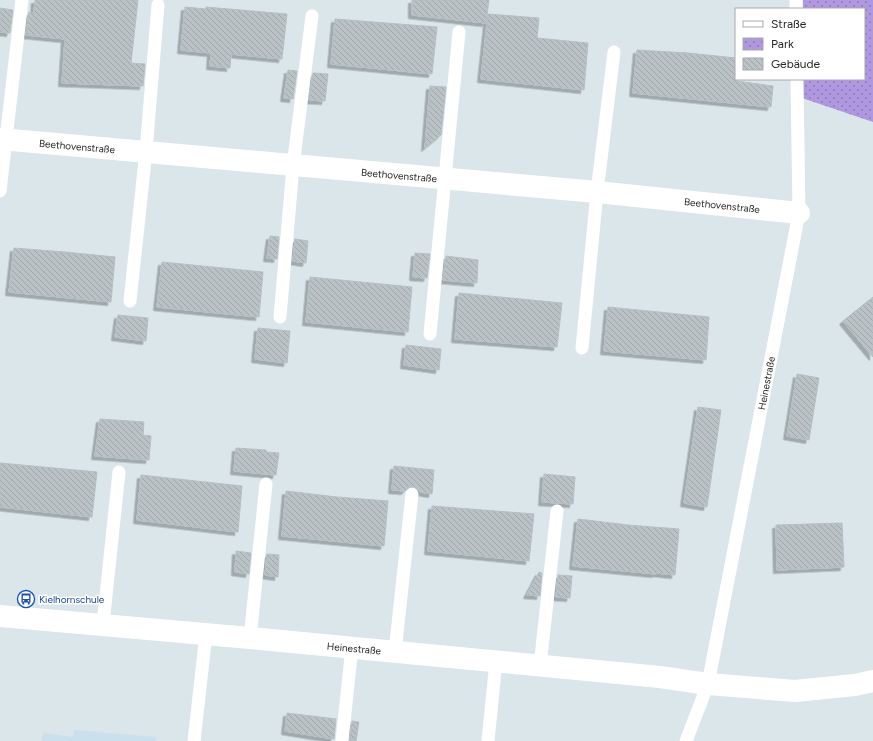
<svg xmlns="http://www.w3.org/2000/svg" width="873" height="741" viewBox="0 0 873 741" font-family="Figtree,sans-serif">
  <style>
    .education { fill: #cae0ec }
    .park { fill: url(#park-dots) }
    .building { fill: url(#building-back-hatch); stroke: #b4c0c5; filter: url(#shadow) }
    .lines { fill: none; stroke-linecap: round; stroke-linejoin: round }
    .lane { stroke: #fff; stroke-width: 13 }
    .street { stroke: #fff; stroke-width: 22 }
    .labels { text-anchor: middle; stroke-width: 3; stroke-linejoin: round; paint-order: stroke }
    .street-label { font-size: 10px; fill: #282828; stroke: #fff }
    .transit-label { font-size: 10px; fill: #164399; stroke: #fff; text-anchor: start }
  </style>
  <defs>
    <pattern id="park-dots" width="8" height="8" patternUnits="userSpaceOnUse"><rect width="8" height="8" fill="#af98e0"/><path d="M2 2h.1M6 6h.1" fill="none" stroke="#8e7cb6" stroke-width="1.8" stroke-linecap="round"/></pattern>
    <pattern id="building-back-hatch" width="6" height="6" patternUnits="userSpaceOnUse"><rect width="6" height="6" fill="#bac2c5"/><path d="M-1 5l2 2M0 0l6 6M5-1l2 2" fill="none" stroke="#a0a7a9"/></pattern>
    <filter id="shadow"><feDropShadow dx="-3.5" dy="3.5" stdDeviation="0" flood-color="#0004"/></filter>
  </defs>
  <rect width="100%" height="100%" fill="#dae6ea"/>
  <path class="education" d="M74,730L156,737V741H42L43,733L73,737Z"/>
  <path class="park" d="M803,0H873V122L802,98V79H864V9H803Z"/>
  <g class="building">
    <path d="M35,0H138L131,63L145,64L143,86L62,83L65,39L26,35L29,12L34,13Z"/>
    <path d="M412,0H489L486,23L412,15Z"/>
    <path d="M185,7L206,9V7L287,14L282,59L231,54L230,68L210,66L211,53L181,50Z"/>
    <path d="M0,8L13,10L10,33L0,32Z"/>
    <path d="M488,14L539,18L537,38L588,43L584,90L481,79Z"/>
    <path d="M335,19L437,27L432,74L331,64Z"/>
    <path d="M637,50L688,53L736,58V81L773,86L771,107L633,93Z"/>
    <path d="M288,70L297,71L293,99L284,98Z"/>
    <path d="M313,73L328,74L325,101L309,100Z"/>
    <path d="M430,86L446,87L441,135L425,148Z"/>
    <path d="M270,236L279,237L277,259L267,258Z"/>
    <path d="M295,239L308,241L306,263L293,261Z"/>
    <path d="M14,248L65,252L115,257L111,302L9,292Z"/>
    <path d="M415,253L430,254L427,278L413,277Z"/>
    <path d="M446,256L478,260L477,283L443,280Z"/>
    <path d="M162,262L263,272L259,317L157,307Z"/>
    <path d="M310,277L412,287L408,332L306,322Z"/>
    <path d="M459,293L562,303L557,347L455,339Z"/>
    <path d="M873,297V357L843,321Z"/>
    <path d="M608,307L709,317L706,360L604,351Z"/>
    <path d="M118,315L148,318L146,341L115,337Z"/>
    <path d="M258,328L290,331L287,363L255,359Z"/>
    <path d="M406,345L441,349L439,370L404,365Z"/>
    <path d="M797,374L819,378L809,440L787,436Z"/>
    <path d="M698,407L721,410L707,507L684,503Z"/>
    <path d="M100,419L144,422L143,435L151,436L149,460L95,456Z"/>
    <path d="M236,448L266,450V452L279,453L276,475L234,471Z"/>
    <path d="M0,463L97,472L92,517L0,507Z"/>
    <path d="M394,466L434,470L432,494L420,492L417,488L412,486L408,487L405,491L392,490Z"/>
    <path d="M544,474L575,477L573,504L542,502Z"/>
    <path d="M141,475L242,486L238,532L137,520Z"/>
    <path d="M286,491L337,497L388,501L384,546L282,536Z"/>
    <path d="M432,506L534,514L529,561L428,551Z"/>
    <path d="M578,519L628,525L679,529L675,575L656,573V574L573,566Z"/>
    <path d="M842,523L844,567L777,570L776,525Z"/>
    <path d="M236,551L251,553L249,574L235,572Z"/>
    <path d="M267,554L279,555L278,577L265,575Z"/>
    <path d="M539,572L542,573L540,596L527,595Z"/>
    <path d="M558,575L572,576L570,598L556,597Z"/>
    <path d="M287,713L336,719L334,739L285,731Z"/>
    <path d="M352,721L359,722L356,741H350Z"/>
  </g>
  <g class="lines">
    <g class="lane">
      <path d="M796,0V9"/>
      <path d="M0,191L22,0"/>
      <path d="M130,301L146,151L158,5"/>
      <path d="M280,317L293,166L312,16"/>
      <path d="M430,334L459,32"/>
      <path d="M582,348L597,192L614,52"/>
      <path d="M103,624L119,472"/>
      <path d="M250,638L266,484"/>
      <path d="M395,652L412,494"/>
      <path d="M540,666L557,511"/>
      <path d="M194,741L206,634"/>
      <path d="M342,741L352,647"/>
      <path d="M488,741L496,661"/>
      <path d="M686,741L708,684L799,213L797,79"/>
    </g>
    <g class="street">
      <path d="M0,139L597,192L799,213"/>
      <path d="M0,616L250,638L660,677L708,684L795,691L855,685L873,681"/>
    </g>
  </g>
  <defs>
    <g id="bus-ring" transform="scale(0.9)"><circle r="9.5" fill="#fff" stroke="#1a4fb4" stroke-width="1.5"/><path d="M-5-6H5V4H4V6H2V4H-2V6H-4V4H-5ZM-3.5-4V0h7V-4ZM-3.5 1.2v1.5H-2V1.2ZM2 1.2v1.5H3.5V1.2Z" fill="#1a4fb4"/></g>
  </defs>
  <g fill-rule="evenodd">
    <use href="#bus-ring" x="26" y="599"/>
  </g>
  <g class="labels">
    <g class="street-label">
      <text transform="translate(77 146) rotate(5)" y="4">Beethovenstraße</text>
      <text transform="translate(399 175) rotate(5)" y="4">Beethovenstraße</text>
      <text transform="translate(722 205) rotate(6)" y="4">Beethovenstraße</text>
      <text transform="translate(766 383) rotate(-79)" y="4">Heinestraße</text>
      <text transform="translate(354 648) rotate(5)" y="4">Heinestraße</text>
    </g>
    <g class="transit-label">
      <text x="39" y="603">Kielhornschule</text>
    </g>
  </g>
  <rect x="735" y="8" width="130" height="72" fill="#ffffff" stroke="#a9a9a9"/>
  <rect x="743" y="21" width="20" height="6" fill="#ffffff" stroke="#a9a9a9"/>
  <text x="771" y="28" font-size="12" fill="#282828">Straße</text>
  <rect x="743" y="38" width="20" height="12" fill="url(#park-dots)" stroke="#a9a9a9"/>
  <text x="771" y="48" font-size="12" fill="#282828">Park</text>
  <rect x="743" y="58" width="20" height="12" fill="url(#building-back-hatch)" stroke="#a9a9a9"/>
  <text x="771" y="68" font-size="12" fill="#282828">Gebäude</text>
</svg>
